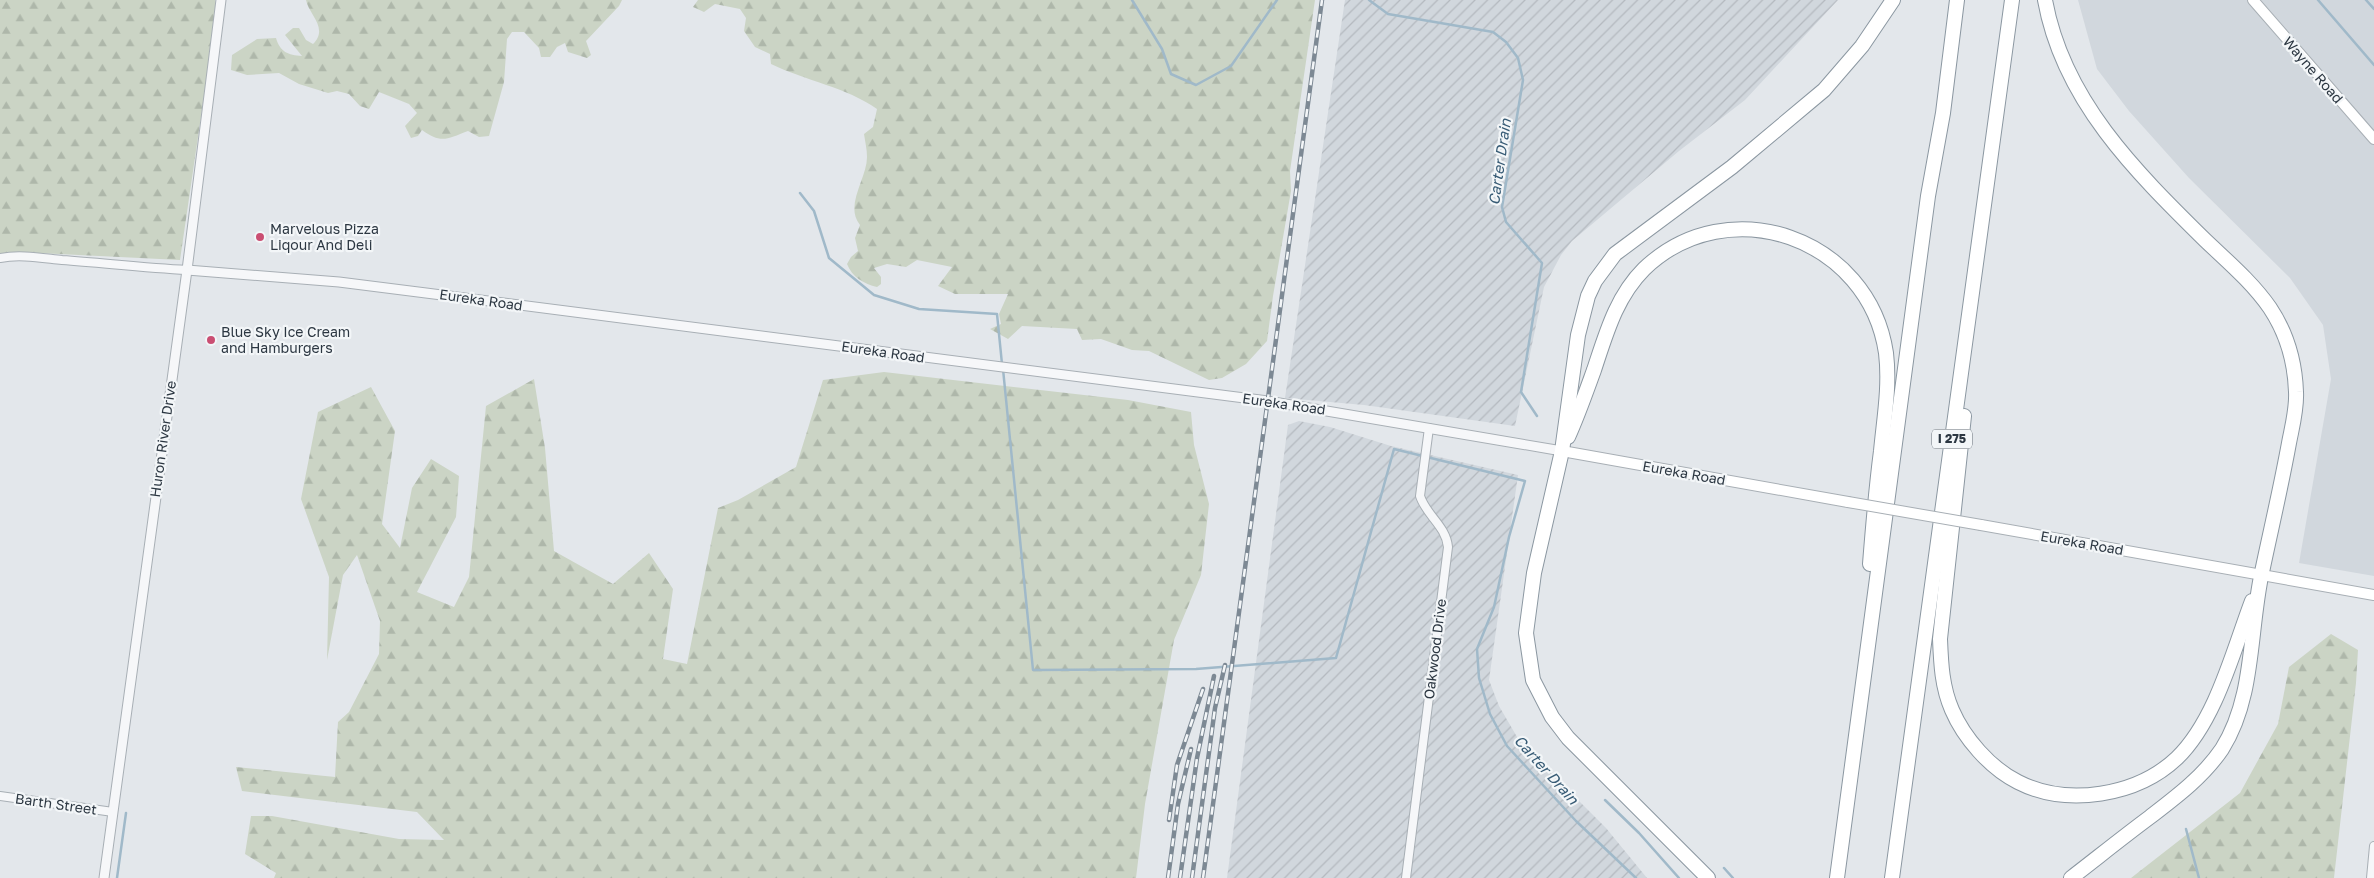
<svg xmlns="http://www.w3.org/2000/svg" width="2374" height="878" viewBox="0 0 2374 878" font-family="'Golos Text',sans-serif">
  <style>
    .built { fill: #d1d7dd }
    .industrial { fill: url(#industrial-furrows) }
    .forest { fill: url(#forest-firs) }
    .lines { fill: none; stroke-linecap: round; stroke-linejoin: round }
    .stream { stroke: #a0b9c9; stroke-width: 2.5 }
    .minor-casing { stroke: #a8afb5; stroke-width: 10 }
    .tertiary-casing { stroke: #a8afb5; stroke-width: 11 }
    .secondary-casing { stroke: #a8afb5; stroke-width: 12 }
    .motorway-casing { stroke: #8b97a1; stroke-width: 16 }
    .minor { stroke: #f6f7f9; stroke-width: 8 }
    .tertiary { stroke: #f6f7f9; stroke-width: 9 }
    .secondary { stroke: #fff; stroke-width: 10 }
    .motorway { stroke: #fff; stroke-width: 14 }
    .rail-casing { stroke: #7d8994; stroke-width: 4.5 }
    .rail { stroke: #f3f6f8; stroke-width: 2.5; stroke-dasharray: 8; stroke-linecap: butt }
    .secondary-bridge-casing { stroke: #a8afb5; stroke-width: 12; stroke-linecap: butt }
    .secondary-bridge { stroke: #fff; stroke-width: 10 }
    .poi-dot { fill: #ca4e72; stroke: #f3f6f8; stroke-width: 2 }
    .labels { text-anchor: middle; stroke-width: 4.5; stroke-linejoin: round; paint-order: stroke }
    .shield { fill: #f3f6f8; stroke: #687079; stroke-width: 1 }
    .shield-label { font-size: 12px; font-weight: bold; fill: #2c3742 }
    .street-label { font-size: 14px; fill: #2c3742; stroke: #f3f6f8 }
    .poi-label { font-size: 14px; fill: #2c3742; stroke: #f3f6f8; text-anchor: start }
    .water-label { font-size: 15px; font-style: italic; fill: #375b75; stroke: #f3f6f8 }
  </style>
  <defs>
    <pattern id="industrial-furrows" width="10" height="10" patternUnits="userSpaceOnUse" patternTransform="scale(1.25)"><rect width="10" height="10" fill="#d1d7dd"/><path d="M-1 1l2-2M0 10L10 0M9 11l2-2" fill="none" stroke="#b4b9bf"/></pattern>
    <pattern id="forest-firs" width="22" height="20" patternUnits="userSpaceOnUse" patternTransform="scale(1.25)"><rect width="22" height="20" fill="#cbd4c5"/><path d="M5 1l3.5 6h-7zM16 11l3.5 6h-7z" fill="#aeb7aa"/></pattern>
  </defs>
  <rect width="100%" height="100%" fill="#e3e7eb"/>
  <path class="built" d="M2078,0H2374V576L2299,563L2331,379L2323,325L2290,278L2189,178L2129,111L2097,69Z"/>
  <g class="industrial">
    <path d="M1345,0H1838L1745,100L1679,151L1572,241L1561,255L1544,287L1515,426L1364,405L1285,398Z"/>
    <path d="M1299,421L1330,427L1391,446L1518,475L1489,680L1499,706L1520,742L1606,828L1647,878H1227L1288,425Z"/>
  </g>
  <g class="forest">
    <path d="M0,0H215L217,7L180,260L18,252L0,255Z"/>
    <path d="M306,0H622L619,6L586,41L591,55L587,58L568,52L565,43L557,47L550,57H541L539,48L524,32H512L507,39L504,82L489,136L479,137L468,131C447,139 441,144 422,130L418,136L411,138L405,126L417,113L409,104L379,92L369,109L360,106L349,94L337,91L328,93L299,84L279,73L247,75L231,70L232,55L257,39L276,38C280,52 288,55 302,56L285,35L293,28H299L306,40L313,44C329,28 309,15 306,0Z"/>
    <path d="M698,0H1315L1290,171L1291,191L1273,296L1267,341L1246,364L1222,378L1209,380L1149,351L1132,350L1101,339L1082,340L1077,329L1022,326L1008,339L990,329L1001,324L999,314L1008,294H955L938,286L952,267L917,260L906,267L887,264L874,268L881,277V284L877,287C864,284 852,277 847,264L851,257L858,251L855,238L860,225C844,205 867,179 867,157C867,149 865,141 864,134L873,127L877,109C846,87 806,81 771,64L770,54L755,47L744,31L746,18L740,9L715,4L704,12L693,7Z"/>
    <path d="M884,372L1128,400L1191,412L1194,445L1209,504L1201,575L1174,640L1145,804L1136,878H274L276,873L245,854L251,816H272L399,839L444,840L417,812L242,791L236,767L335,777L338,722L349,712L379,654L380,621L357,555L343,575L327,660L329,577L301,499L318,412L371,387L395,431L382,524L400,548L412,488L431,459L459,476L456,517L417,592L454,607L469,577L486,406L534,379L545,448L554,551L613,584L649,553L673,589L663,659L687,664L718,508L738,500L796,467L823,380Z"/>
    <path d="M2331,634L2358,650L2356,683L2334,878H2131L2240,793L2278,724L2289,667Z"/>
  </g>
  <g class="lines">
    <g class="stream">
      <path d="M1132,0L1162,49L1171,74L1196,85L1231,66L1277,0"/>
      <path d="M1369,0L1388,14L1493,32L1506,42L1518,58L1523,80L1502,207L1506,222L1542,263L1521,392L1537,416"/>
      <path d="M2318,0L2374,65"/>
      <path d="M2366,0L2374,9"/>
      <path d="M800,193L814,211L829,258L874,295L919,309L997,314L1002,364"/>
      <path d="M1003,369L1033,670L1196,669L1336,658L1394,449L1525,481L1509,537L1494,607L1477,649L1479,678L1490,714L1507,746L1576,821L1636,878"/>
      <path d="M1605,800L1639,833L1679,878"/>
      <path d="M2186,829L2199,878"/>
      <path d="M1724,868L1733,878"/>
      <path d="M117,878L126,813"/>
    </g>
    <g class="minor-casing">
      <g id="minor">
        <path d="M0,258C20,254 42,258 62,260C104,263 145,268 187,270"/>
        <path d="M0,796L113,812"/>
        <path d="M1406,878L1448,547C1446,526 1426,515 1420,496L1429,428"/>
        <path d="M2371,878L2374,846"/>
      </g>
    </g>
    <g class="tertiary-casing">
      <g id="tertiary">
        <path d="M187,270L339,282L426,293L1268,401L1562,451"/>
        <path d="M104,878L187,270L221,0"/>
      </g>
    </g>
    <g class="secondary-casing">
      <g id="secondary">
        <path d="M2253,0L2374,139"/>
        <path d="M1562,451L1848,502"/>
        <path d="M1981,525L2374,595"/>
      </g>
    </g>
    <g class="motorway-casing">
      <g id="motorway">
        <path d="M2045,0C2063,100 2135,171 2205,240C2227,261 2252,282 2270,308C2286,332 2295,362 2296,392C2297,409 2292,427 2289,443C2281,487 2271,529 2262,572C2249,630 2255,697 2222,749C2203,777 2176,797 2150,817C2123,837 2097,858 2071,878"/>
        <path d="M1964,416L1940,639C1941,664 1942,687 1952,710C1964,738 1990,768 2018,782C2067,807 2137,796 2177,758C2216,720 2233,651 2252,601"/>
        <path d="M1568,437C1578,415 1586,392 1594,370C1606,334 1616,297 1644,269C1728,188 1869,238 1886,353C1890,386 1884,419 1881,451C1876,489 1873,526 1870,564"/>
        <path d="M1708,878L1568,738L1552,717L1533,680L1526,633L1534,573L1562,451L1578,335L1588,296L1595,281L1615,254L1732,167L1824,90L1862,46L1893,0"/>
        <path d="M1837,878L1928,196L1943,113L1957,0"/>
        <path d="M1892,878C1931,585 1973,293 2012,0"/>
      </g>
    </g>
    <use href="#minor" class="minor"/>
    <use href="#tertiary" class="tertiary"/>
    <use href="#secondary" class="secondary"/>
    <use href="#motorway" class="motorway"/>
    <g class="rail-casing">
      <g id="rail">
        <path d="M1169,820L1177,765L1203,689"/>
        <path d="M1168,878L1178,804L1191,749"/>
        <path d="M1180,878L1197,758L1214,676"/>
        <path d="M1192,878L1215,708L1225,665"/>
        <path d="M1203,878L1322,0"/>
      </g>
    </g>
    <use href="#rail" class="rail"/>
    <g class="secondary-bridge-casing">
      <path id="secondary-bridge" d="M1848,502L1981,525"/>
    </g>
    <use href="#secondary-bridge" class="secondary-bridge"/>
  </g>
  <g class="poi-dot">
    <circle cx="260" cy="237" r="5"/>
    <circle cx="211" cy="340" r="5"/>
  </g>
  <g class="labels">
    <rect class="shield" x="1932" y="429.5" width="40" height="19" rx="4"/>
    <g class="shield-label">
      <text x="1952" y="443">I 275</text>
    </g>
    <g class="street-label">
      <text transform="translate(2313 70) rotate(49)" y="5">Wayne Road</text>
      <text transform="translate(481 300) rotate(8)" y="5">Eureka Road</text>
      <text transform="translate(883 352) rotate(8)" y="5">Eureka Road</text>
      <text transform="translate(1284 404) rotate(8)" y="5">Eureka Road</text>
      <text transform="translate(163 439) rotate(-82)" y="5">Huron River Drive</text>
      <text transform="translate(1684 473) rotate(10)" y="5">Eureka Road</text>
      <text transform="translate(2082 543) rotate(10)" y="5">Eureka Road</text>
      <text transform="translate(1435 649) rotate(-83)" y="5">Oakwood Drive</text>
      <text transform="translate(56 804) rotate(8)" y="5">Barth Street</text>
    </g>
    <g class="poi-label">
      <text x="270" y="234">Marvelous Pizza<tspan x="270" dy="16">Liqour And Deli</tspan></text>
      <text x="221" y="337">Blue Sky Ice Cream<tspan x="221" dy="16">and Hamburgers</tspan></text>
    </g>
    <g class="water-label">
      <text transform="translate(1500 162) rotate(-82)" y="5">Carter Drain</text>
      <text transform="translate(1546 770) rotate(48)" y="5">Carter Drain</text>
    </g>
  </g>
</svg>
